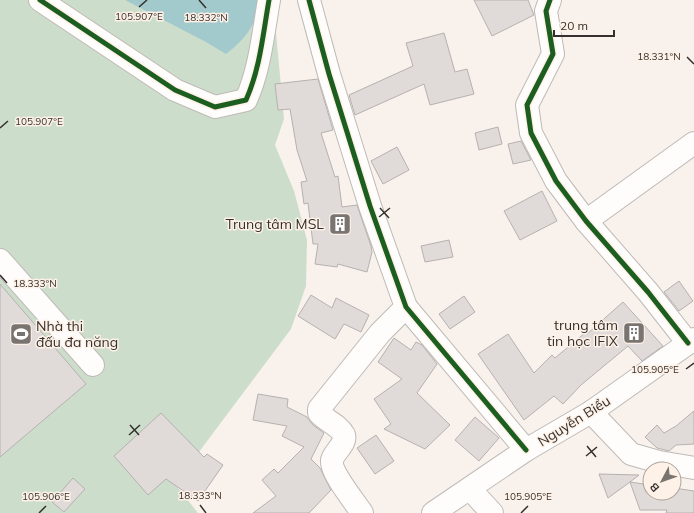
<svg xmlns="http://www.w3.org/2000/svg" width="694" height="513" viewBox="0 0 694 513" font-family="Mulish,sans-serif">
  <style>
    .green { fill: #ccdecb }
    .water { fill: #a2c9cc }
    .building { fill: #e0dad9; stroke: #b6b1b0 }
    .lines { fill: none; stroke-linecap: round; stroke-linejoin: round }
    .minor-casing { stroke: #bfbab6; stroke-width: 24 }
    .minor { stroke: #fefdfc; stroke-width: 22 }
    .cycleway-casing { stroke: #fef1e7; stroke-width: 8 }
    .cycleway { stroke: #1b5e20; stroke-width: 5 }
    .ticks { fill: none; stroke: #35302d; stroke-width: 1.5 }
    .labels { text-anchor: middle; stroke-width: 3; stroke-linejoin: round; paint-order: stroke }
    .poi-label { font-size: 14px; fill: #35302d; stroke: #fef1e7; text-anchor: end }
    .street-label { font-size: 14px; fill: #35302d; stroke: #fef1e7 }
    .ticks-label { font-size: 10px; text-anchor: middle; fill: #35302d; stroke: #fef1e7; stroke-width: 3; stroke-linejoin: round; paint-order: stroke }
  </style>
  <rect width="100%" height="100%" fill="#f9f2ec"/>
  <path class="green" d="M0,0H273L284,119L275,145L294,191L307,240L306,286L291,329L175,484L198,513H0Z"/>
  <path class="water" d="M125,0H262C256,24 245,40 226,54L206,42Z"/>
  <g class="building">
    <path d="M474,0H528L534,15L492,36Z"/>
    <path d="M444,33L455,72L467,69L474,94L430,105L424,84L355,115L349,95L413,66L406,43Z"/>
    <path d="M318,79L333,130L321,133L335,177L338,176L342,207L357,205L371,246L372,252L367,272L338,264L337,267L315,264L318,244H313L308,203L304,204L301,182L307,181L297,150L290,109L278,110L275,84Z"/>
    <path d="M498,127L502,144L479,150L475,133Z"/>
    <path d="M521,141L531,160L513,164L508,144Z"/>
    <path d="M397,147L409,170L383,184L371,161Z"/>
    <path d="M542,191L557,221L520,240L504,211Z"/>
    <path d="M449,240L453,257L425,262L421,246Z"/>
    <path d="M679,281L693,301L679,311L664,292Z"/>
    <path d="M0,284L86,384L0,457Z"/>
    <path d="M311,295L332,308L336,298L369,315L361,332L344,324L335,339L298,316Z"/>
    <path d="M464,296L475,312L450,329L439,314Z"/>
    <path d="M623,302L663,346L642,361L628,346L581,385L563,404L554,396L524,420L478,354L508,334L534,373L552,355L555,358L586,332L587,334Z"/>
    <path d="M394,338L411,350L416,342L422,345L437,364L417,393L450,425L425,449L384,429L391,424L374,399L402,379L378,362Z"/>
    <path d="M258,394L288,399L287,407L307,417L313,425L324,433L311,459L320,468L331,490L309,513H253L276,496L262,480L274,469L278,473L304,447L282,436L287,426L253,420Z"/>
    <path d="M694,411V444L676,445L669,451L657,448L645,437L657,425L664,433L676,426Z"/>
    <path d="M161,413L204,457L207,454L223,465L198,501L166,479L148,495L114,456Z"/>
    <path d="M475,417L499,438L479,461L455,440Z"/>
    <path d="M376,435L394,461L375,474L357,448Z"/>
    <path d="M599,474L639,475L630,482L650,485V493H674V488L694,491V513H666L667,510H640L630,482L608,498Z"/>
    <path d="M73,478L85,489L64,512L52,502Z"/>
  </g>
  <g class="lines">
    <g class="minor-casing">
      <g id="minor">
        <path d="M40,0L175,90L215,107L246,100C260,69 263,34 269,0"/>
        <path d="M309,0L329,74L370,206L406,307L526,450"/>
        <path d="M550,0L546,11L553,54L527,105L531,133L556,181L586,221L648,292L688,343"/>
        <path d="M586,221L694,143"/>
        <path d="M0,260L93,365"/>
        <path d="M591,412L631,454L659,462L694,468"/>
        <path d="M470,489L492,513"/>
        <path d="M362,513C355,502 330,472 332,460C334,452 347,443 344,435C339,425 326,421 319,413V409L380,333L406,307"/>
        <path d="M433,513L526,450L591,412L694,339"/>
      </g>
    </g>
    <use href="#minor" class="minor"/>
    <g class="cycleway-casing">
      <g id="cycleway">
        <path d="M40,0L175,90L215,107L246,100C260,69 263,34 269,0"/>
        <path d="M309,0L329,74L370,206L406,307L526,450"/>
        <path d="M550,0L546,11L553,54L527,105L531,133L556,181L586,221L648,292L688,343"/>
      </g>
    </g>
    <use href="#cycleway" class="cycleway"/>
  </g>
  <path class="ticks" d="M199,0L206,8M139,7L147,0M687,57L694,64M0,128L8,121M380,208L389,218M379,217L390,208M0,275L7,283M686,369L694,363M130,425L139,435M129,435L140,425M587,446L596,457M586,456L597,447M200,505L206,513M39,513L46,506M521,513L528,506"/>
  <defs>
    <g id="building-square" transform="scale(1.15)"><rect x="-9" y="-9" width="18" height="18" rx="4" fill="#7a7470" stroke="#fef1e7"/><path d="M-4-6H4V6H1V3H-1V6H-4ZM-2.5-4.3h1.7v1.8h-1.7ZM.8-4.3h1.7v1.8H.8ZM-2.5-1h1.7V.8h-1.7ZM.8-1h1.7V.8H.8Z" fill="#fff"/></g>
    <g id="stadium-square" transform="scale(1.15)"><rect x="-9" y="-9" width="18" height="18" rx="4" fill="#7a7470" stroke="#fef1e7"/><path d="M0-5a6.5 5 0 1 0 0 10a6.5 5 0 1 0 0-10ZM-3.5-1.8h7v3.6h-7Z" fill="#fff"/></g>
  </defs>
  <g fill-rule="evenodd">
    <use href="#building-square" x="340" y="224"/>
    <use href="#building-square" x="634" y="333"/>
    <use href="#stadium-square" x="21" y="334"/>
  </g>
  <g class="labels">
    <g class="poi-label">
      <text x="324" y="229">Trung tâm MSL</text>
      <text x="618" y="330">trung tâm<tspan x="618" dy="16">tin học IFIX</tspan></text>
      <text x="36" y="331" text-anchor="start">Nhà thi<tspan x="36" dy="16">đấu đa năng</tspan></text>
    </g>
    <g class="street-label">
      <text transform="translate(574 421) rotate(-32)" y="5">Nguyễn Biểu</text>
    </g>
  </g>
  <g class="ticks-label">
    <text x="139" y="20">105.907°E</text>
    <text x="206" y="21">18.332°N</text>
    <text x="659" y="60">18.331°N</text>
    <text x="39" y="125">105.907°E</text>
    <text x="35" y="287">18.333°N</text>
    <text x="655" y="373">105.905°E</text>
    <text x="200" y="499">18.333°N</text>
    <text x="46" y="500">105.906°E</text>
    <text x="528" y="500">105.905°E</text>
  </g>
  <g transform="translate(662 481) rotate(229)"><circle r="19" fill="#fef1e7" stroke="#aea49d"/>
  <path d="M0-3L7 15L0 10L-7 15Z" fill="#7a7470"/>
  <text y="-6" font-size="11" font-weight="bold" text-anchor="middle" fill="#35302d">B</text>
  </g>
  <path d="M554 30v6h60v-6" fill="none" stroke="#35302d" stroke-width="2"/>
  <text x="560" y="30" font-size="12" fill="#35302d" stroke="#fef1e7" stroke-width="3" paint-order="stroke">20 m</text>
</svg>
